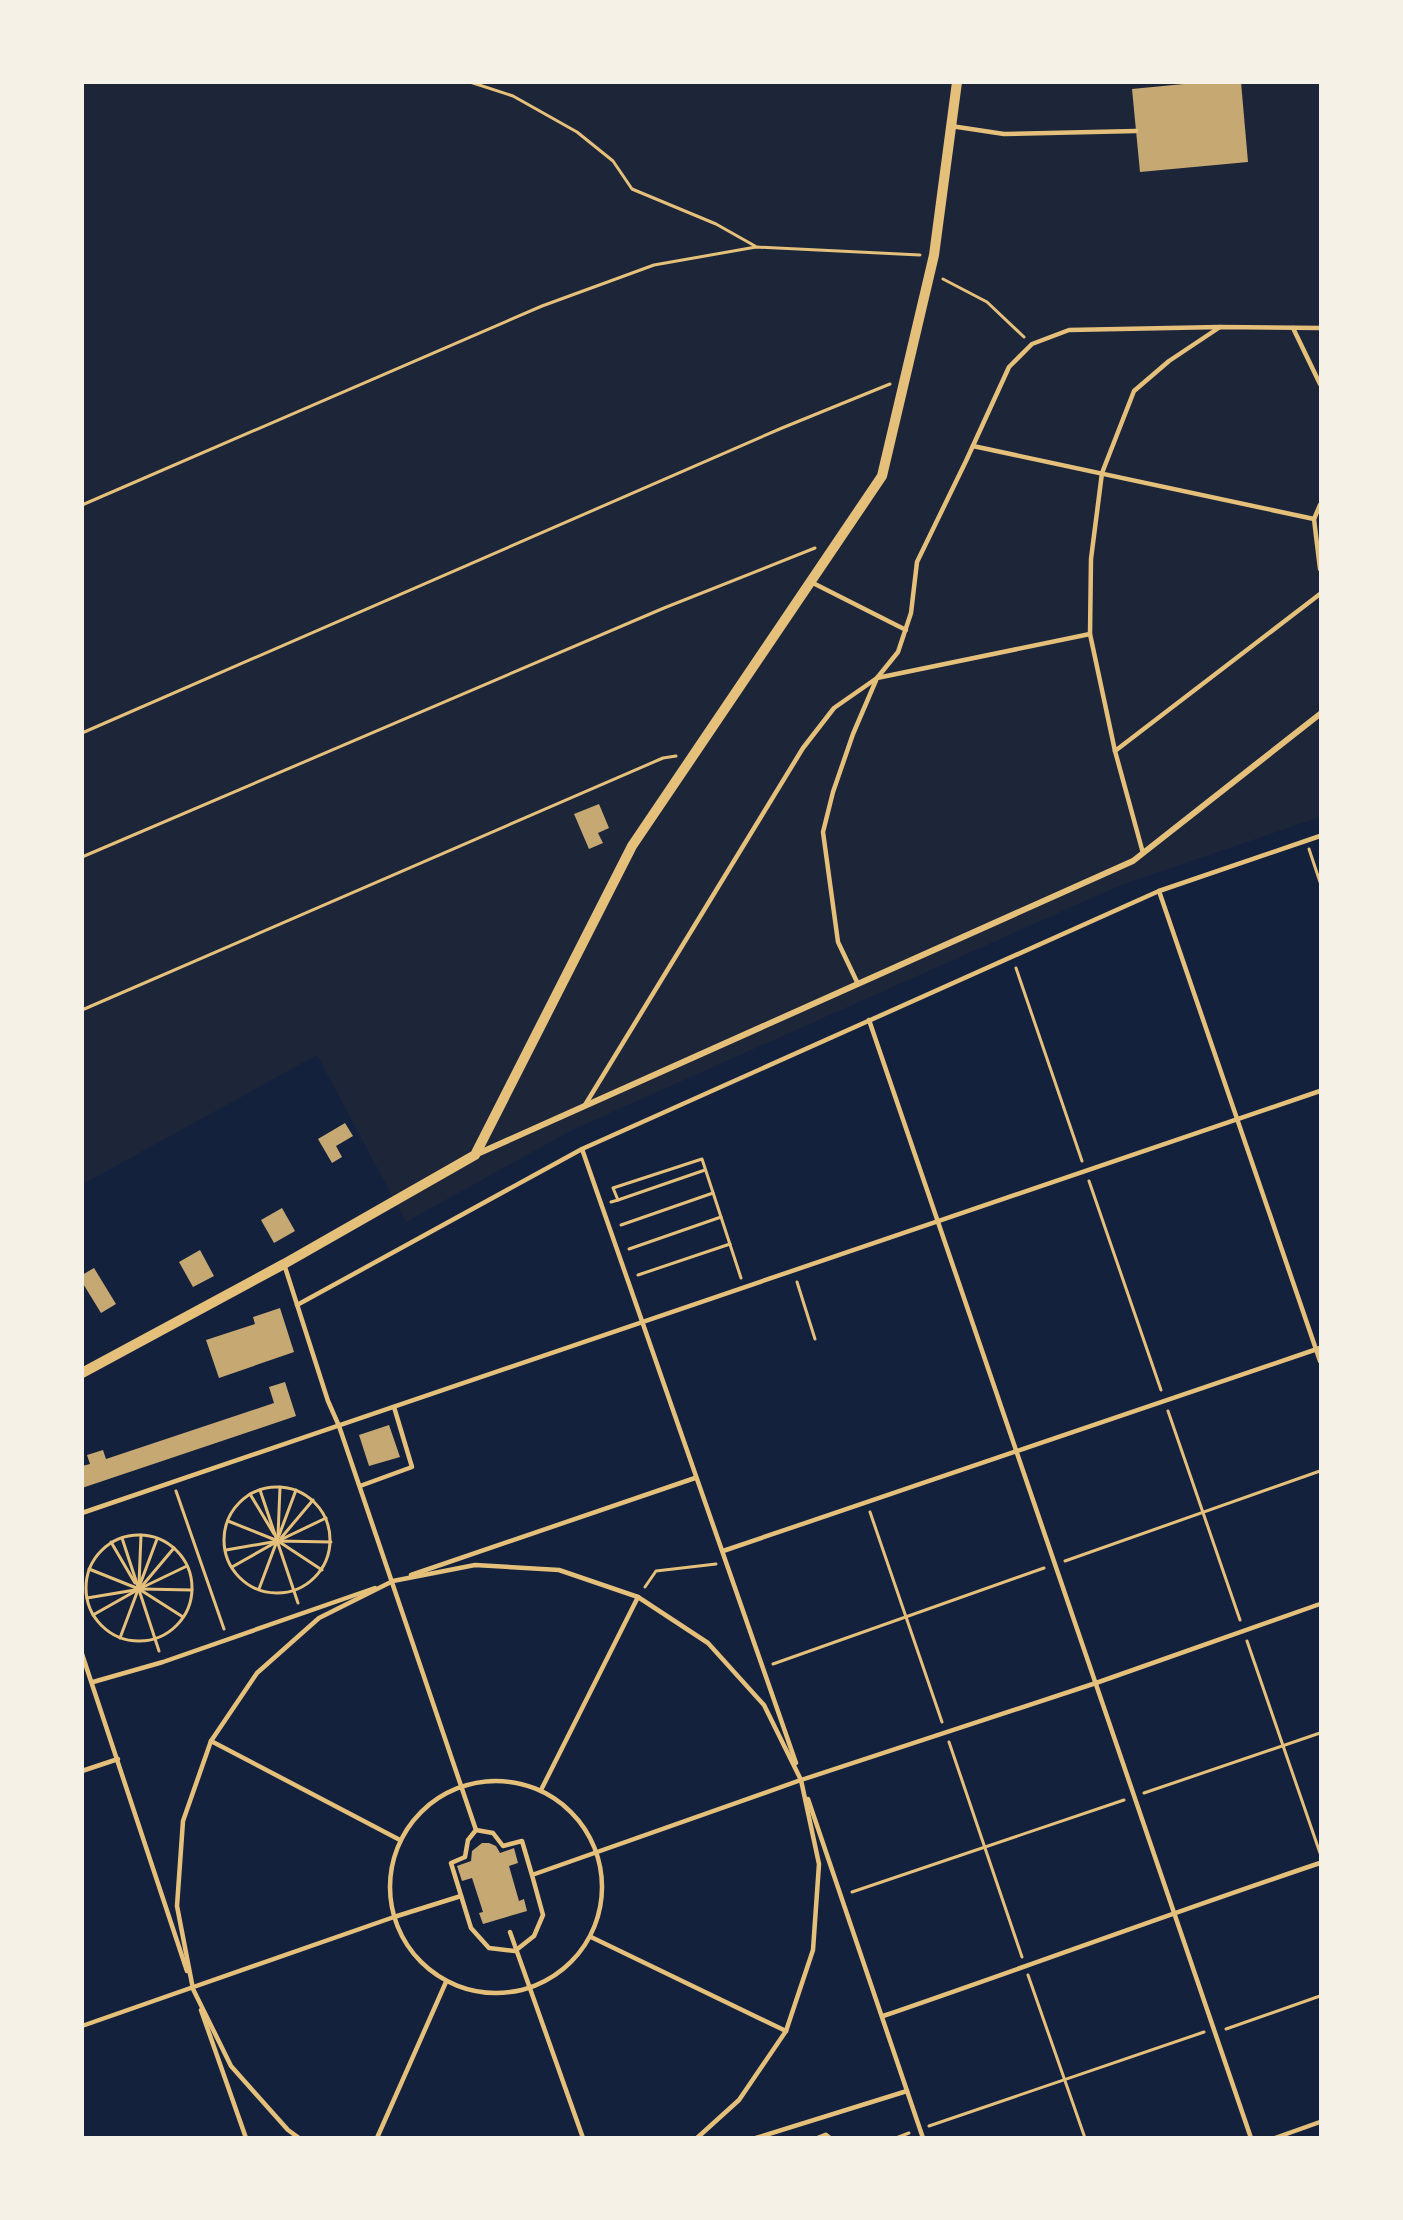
<svg xmlns="http://www.w3.org/2000/svg" width="1403" height="2220" viewBox="0 0 1403 2220" font-family="Barlow,sans-serif">
  <style>
    .green { fill: #1d2539 }
    .building { fill: #c6a872 }
    .lines { fill: none; stroke-linecap: round; stroke-linejoin: round }
    .path { stroke: #e5c07b; stroke-width: 3 }
    .service { stroke: #e5c07b; stroke-width: 4.5 }
    .minor { stroke: #e5c07b; stroke-width: 6 }
    .tertiary { stroke: #e5c07b; stroke-width: 10 }
  </style>
  <rect width="100%" height="100%" fill="#14213d"/>
  <path class="green" d="M83,83H1320V817L1121,885L572,1130L406,1222L317,1055L83,1184Z"/>
  <g class="building">
    <path d="M1204,82H1241L1248,162L1140,172L1132,89Z"/>
    <path d="M599,804L609,828L598,833L603,843L589,849L574,814Z"/>
    <path d="M345,1123L353,1136L336,1146L342,1157L332,1163L318,1139Z"/>
    <path d="M282,1208L295,1231L274,1243L261,1220Z"/>
    <path d="M200,1250L214,1276L193,1287L179,1262Z"/>
    <path d="M94,1268L116,1304L101,1313L82,1282V1275Z"/>
    <path d="M280,1308L294,1352L219,1378L206,1340L255,1324L253,1317Z"/>
    <path d="M285,1382L296,1416L82,1488V1466L90,1464L87,1455L103,1450L106,1459L274,1403L269,1387Z"/>
    <path d="M389,1425L400,1457L369,1466L359,1435Z"/>
    <path d="M482,1843H489L496,1846L500,1853L514,1848L518,1863L509,1866L519,1901L524,1899L527,1911L483,1924L479,1913L483,1912L472,1878L462,1881L457,1866L471,1861L472,1851Z"/>
  </g>
  <g class="lines">
    <g class="path">
      <path d="M470,82L513,96L577,132L613,161L632,189L716,224L755,246"/>
      <path d="M943,279L987,302L1024,337"/>
      <path d="M82,505L542,306L654,265L756,247L920,255"/>
      <path d="M82,733L782,428L890,384"/>
      <path d="M1309,849L1320,882"/>
      <path d="M82,857L664,608L815,548"/>
      <path d="M1016,968L1082,1161"/>
      <path d="M82,1010L663,758L676,756"/>
      <path d="M1089,1181L1161,1390"/>
      <path d="M618,1200L705,1170"/>
      <path d="M611,1202L618,1200L613,1188L702,1159L741,1278"/>
      <path d="M621,1225L713,1193"/>
      <path d="M629,1249L721,1217"/>
      <path d="M638,1275L730,1244"/>
      <path d="M797,1282L815,1339"/>
      <path d="M1168,1411L1240,1620"/>
      <circle cx="277" cy="1540" r="53"/>
      <path d="M260,1490L298,1603"/>
      <path d="M176,1491L224,1629"/>
      <path d="M250,1494L274,1534"/>
      <path d="M870,1512L942,1722"/>
      <path d="M228,1521L278,1541L322,1570"/>
      <circle cx="139" cy="1588" r="53"/>
      <path d="M278,1536L280,1487"/>
      <path d="M122,1538L159,1651"/>
      <path d="M281,1538L313,1500"/>
      <path d="M111,1542L135,1583"/>
      <path d="M226,1550L278,1541L331,1542"/>
      <path d="M1065,1561L1320,1471"/>
      <path d="M232,1567L278,1541L326,1518"/>
      <path d="M89,1569L139,1589L183,1617"/>
      <path d="M139,1584L141,1535"/>
      <path d="M142,1586L174,1548"/>
      <path d="M645,1587L656,1571L716,1564"/>
      <path d="M142,1589L192,1590"/>
      <path d="M259,1589L296,1490"/>
      <path d="M87,1598L135,1590"/>
      <path d="M93,1615L139,1589L187,1566"/>
      <path d="M120,1638L157,1539"/>
      <path d="M1247,1641L1320,1853"/>
      <path d="M773,1664L1044,1568"/>
      <path d="M949,1742L1022,1957"/>
      <path d="M1144,1793L1320,1733"/>
      <path d="M852,1892L1124,1800"/>
      <path d="M1028,1975L1085,2138"/>
      <path d="M1226,2029L1320,1996"/>
      <path d="M929,2126L1204,2032"/>
      <path d="M816,2138L826,2134L831,2138"/>
      <path d="M896,2138L909,2133"/>
    </g>
    <g class="service">
      <path d="M951,126L1004,134L1136,131"/>
      <path d="M1293,328L1320,384"/>
      <path d="M973,446L1314,519"/>
      <path d="M1320,505L1314,519L1320,569"/>
      <path d="M811,582L906,630"/>
      <path d="M1115,751L1320,594"/>
      <path d="M1143,853L1115,751L1090,634L1091,559L1102,473L1134,391L1169,361L1220,327"/>
      <path d="M1159,891L1320,1361"/>
      <path d="M858,984L838,942L823,832L833,792L853,734L877,678L1090,634"/>
      <path d="M869,1020L1251,2138"/>
      <path d="M585,1105L803,748L834,708L877,678L898,652L911,613L917,562L966,461L1009,367L1032,344L1069,330L1220,327L1320,328"/>
      <path d="M582,1149L796,1763"/>
      <path d="M284,1264L328,1401L339,1426L476,1830"/>
      <path d="M297,1305L582,1149L1159,891L1320,836"/>
      <path d="M360,1486L412,1467L394,1407"/>
      <path d="M82,1513L1320,1091"/>
      <path d="M723,1551L1320,1348"/>
      <path d="M411,1575L695,1478"/>
      <path d="M82,1654L187,1971"/>
      <path d="M93,1682L163,1662L375,1588"/>
      <path d="M211,1741L400,1840"/>
      <path d="M82,1771L118,1759"/>
      <circle cx="496" cy="1887" r="106"/>
      <path d="M541,1790L638,1597"/>
      <path d="M808,1799L923,2138"/>
      <path d="M532,1875L543,1915L534,1936L515,1951L489,1948L471,1928L451,1863L465,1857L468,1840L476,1830L493,1833L503,1846L522,1841L532,1875L801,1780L1096,1683L1320,1604"/>
      <path d="M510,1932L583,2138"/>
      <path d="M591,1937L786,2031"/>
      <path d="M201,2010L246,2138"/>
      <path d="M883,2016C1029,1966 1174,1912 1320,1863"/>
      <path d="M82,2026L394,1917L461,1896"/>
      <path d="M299,2138L288,2130L231,2066L193,1989L177,1906L183,1821L211,1741L257,1673L319,1618L393,1581L475,1565L559,1570L638,1597L708,1643L764,1705L801,1780L819,1864L813,1950L786,2031L739,2100L697,2138"/>
      <path d="M377,2138L446,1982"/>
      <path d="M756,2138L907,2091"/>
      <path d="M1275,2138L1320,2122"/>
    </g>
    <path class="minor" d="M475,1155L1133,861L1320,714"/>
    <path class="tertiary" d="M82,1373L284,1264L475,1155L632,846L882,476L934,255L957,82"/>
  </g>
  <rect width="1403" height="2220" fill="none" stroke="#f6f1e7" stroke-width="168"/>
</svg>
